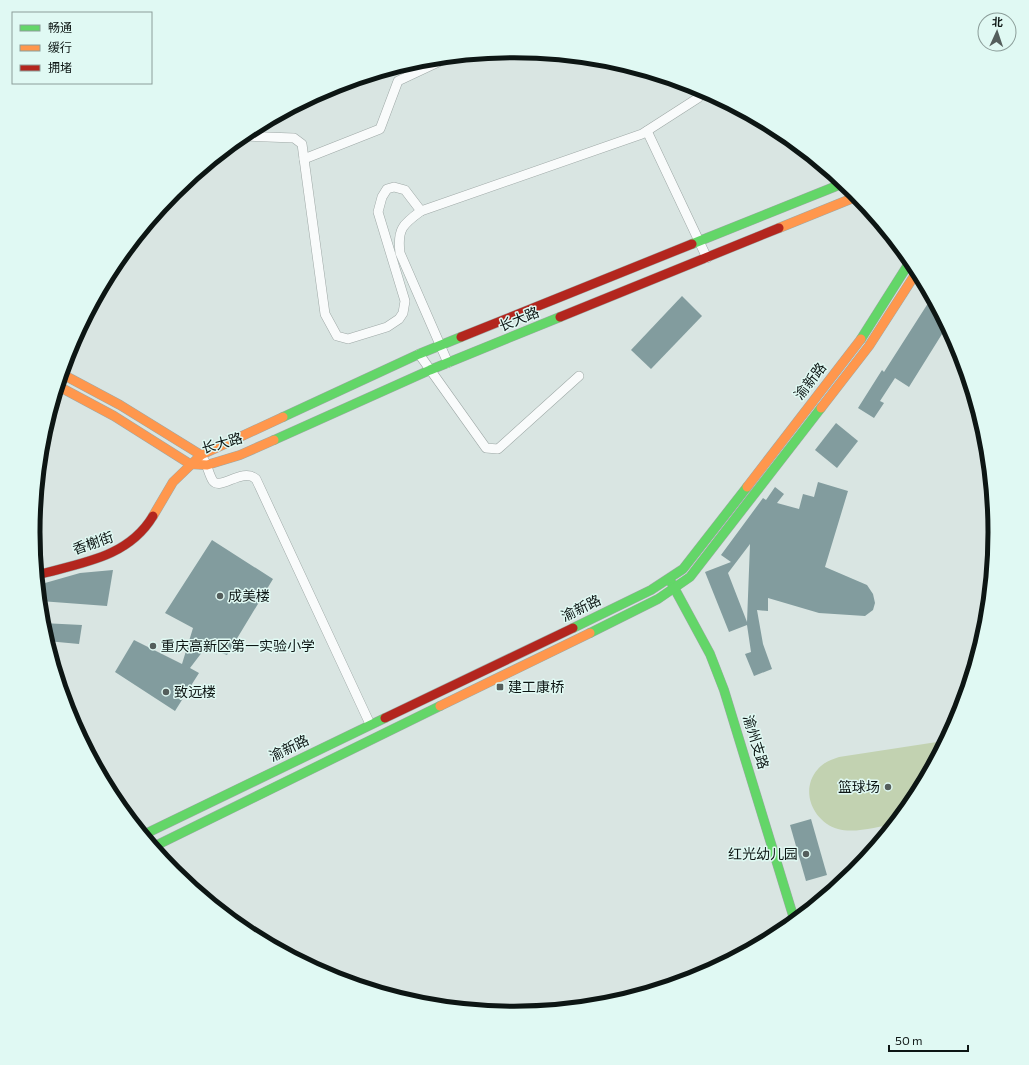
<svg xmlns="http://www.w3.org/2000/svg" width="1029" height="1065" viewBox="0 0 1029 1065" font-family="Commissioner,'Noto Sans SC',sans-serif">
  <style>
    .green { fill: #c2d2b1 }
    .building { fill: #829c9e; fill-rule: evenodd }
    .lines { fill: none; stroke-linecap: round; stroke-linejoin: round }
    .street-casing { stroke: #9ea8a6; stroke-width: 10 }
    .fast-casing { stroke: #9ea8a6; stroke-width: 10 }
    .slow-casing { stroke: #9ea8a6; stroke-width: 10 }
    .jam-casing { stroke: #9ea8a6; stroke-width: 10 }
    .street { stroke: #f9fbfb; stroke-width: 9 }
    .fast { stroke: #63d668; stroke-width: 9 }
    .slow { stroke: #ff974d; stroke-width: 9 }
    .jam { stroke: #b3261e; stroke-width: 9 }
    .poi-dot { fill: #545e5c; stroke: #e0f9f3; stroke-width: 1.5 }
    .labels { text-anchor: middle; stroke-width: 3; stroke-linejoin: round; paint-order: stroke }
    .street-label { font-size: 14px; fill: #0d1614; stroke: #e0f9f3 }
    .poi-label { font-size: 14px; fill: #0d1614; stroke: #e0f9f3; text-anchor: start }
    .rim { fill: none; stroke: #0d1614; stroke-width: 5 }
  </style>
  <rect width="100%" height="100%" fill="#d9e5e2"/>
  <path class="green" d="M937,742L945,744L915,800L896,824C878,826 855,834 838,829C813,822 799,790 818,769C824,762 831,760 839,757Z"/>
  <g class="building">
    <path d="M682,296L702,316L651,369L631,350Z"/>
    <path d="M932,297L947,326L909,387L895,378L880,401L884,403L874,418L858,408L882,370L884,372Z"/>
    <path d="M978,410L987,439L990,474L984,475L973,411Z"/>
    <path d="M836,423L858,441L837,468L815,450Z"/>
    <path d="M818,482L848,491L825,567L867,585L873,594L875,603L873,610L865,616L819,613L768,598V611L757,610L763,644L772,669L754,676L745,654L751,652L747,625L729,632L705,572L731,562L721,555L763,498L766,500L775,487L784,494L777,503L799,509L803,494L814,497ZM750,544L747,622L728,573Z"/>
    <path d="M212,540L273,579L227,655L206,647L190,668L199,673L175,711L115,672L134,640L182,664L193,628L165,613Z"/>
    <path d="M113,570L107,606L40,601L38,585L80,573Z"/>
    <path d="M42,623L82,625L79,644L47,641Z"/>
    <path d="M811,819L827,875L806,881L790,825Z"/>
  </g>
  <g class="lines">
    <g class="street-casing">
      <g id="street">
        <path d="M647,131L707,258"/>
        <path d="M243,136L294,138L302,144L325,314L337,336L348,339L387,327L399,319L403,313L405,301L378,212L382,197L387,189L394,187L405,190L421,211"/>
        <path d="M304,159L380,129L398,81L447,58"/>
        <path d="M419,354L486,448L498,449L579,376"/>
        <path d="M448,363L400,253C397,229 403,224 421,211L642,134L698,98L703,90"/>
        <path d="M204,460C208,467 209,475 213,481C221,491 242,467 256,479L370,724"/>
      </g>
    </g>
    <g class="fast-casing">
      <g id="fast">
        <path d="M692,244L844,183"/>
        <path d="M861,339L911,260"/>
        <path d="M283,417L419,354L461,337"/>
        <path d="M274,440L430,370L560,317"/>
        <path d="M671,582L710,654L724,690L795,922"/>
        <path d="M573,628L651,590L683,569L747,487"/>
        <path d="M590,633L658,599L690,577L821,408"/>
        <path d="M143,835L385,718"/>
        <path d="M153,847L440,706"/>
      </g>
    </g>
    <g class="slow-casing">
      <g id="slow">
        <path d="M779,228L858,196"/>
        <path d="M62,374L120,405L201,455"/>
        <path d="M58,386L114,416L190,464L207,465L240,455L274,440"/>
        <path d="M821,408L869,346L918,270"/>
        <path d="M747,487L861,339"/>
        <path d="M153,516L173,482L201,455L283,417"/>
        <path d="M440,706L590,633"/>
      </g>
    </g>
    <g class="jam-casing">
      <g id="jam">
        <path d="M560,317L779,228"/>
        <path d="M461,337L692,244"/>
        <path d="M37,575C80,563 128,558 153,516"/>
        <path d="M385,718L573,628"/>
      </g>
    </g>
    <use href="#street" class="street"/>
    <use href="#fast" class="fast"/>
    <use href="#slow" class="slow"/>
    <use href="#jam" class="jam"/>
  </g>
  <g class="poi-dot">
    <circle cx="220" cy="596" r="4"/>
    <circle cx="153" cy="646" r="4"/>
    <rect x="496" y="683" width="8" height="8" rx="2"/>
    <circle cx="166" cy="692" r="4"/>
    <circle cx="888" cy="787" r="4"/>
    <circle cx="806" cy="854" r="4"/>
  </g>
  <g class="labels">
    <g class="street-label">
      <text transform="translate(519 319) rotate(-22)" y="5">长大路</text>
      <text transform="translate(810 381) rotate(-52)" y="5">渝新路</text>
      <text transform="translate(222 443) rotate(-16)" y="5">长大路</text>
      <text transform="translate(93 543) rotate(-19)" y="5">香榭街</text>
      <text transform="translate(581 608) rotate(-26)" y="5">渝新路</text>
      <text transform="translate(756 742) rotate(73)" y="5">渝州支路</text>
      <text transform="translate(289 748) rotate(-26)" y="5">渝新路</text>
    </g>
    <g class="poi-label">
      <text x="228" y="601">成美楼</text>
      <text x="161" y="651">重庆高新区第一实验小学</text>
      <text x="508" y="692">建工康桥</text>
      <text x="174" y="697">致远楼</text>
      <text x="880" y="792" text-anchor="end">篮球场</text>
      <text x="798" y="859" text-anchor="end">红光幼儿园</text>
    </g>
  </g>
  <path d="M0 0H1029V1065H0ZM40 532a474 474 0 1 1 948 0a474 474 0 1 1-948 0Z" fill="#e0f9f3" fill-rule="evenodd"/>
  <path class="rim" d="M40 532a474 474 0 1 1 948 0a474 474 0 1 1-948 0Z"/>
  <rect x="12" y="12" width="140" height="72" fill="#e0f9f3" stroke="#8c9e9a"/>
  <rect x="20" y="25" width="20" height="6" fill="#63d668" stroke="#8c9e9a"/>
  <text x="48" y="32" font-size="12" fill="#0d1614">畅通</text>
  <rect x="20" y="45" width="20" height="6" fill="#ff974d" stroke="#8c9e9a"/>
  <text x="48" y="52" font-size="12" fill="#0d1614">缓行</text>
  <rect x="20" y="65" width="20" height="6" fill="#b3261e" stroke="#8c9e9a"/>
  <text x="48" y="72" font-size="12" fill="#0d1614">拥堵</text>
  <g transform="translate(997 32) rotate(3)"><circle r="19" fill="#e0f9f3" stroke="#8c9e9a"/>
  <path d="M0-3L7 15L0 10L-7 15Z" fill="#545e5c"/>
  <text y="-6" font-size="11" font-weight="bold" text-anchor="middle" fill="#0d1614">北</text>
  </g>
  <path d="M889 1045v6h79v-6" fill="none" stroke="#0d1614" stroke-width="2"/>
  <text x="895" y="1045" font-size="12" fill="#0d1614" stroke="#e0f9f3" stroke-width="3" paint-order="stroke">50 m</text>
</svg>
